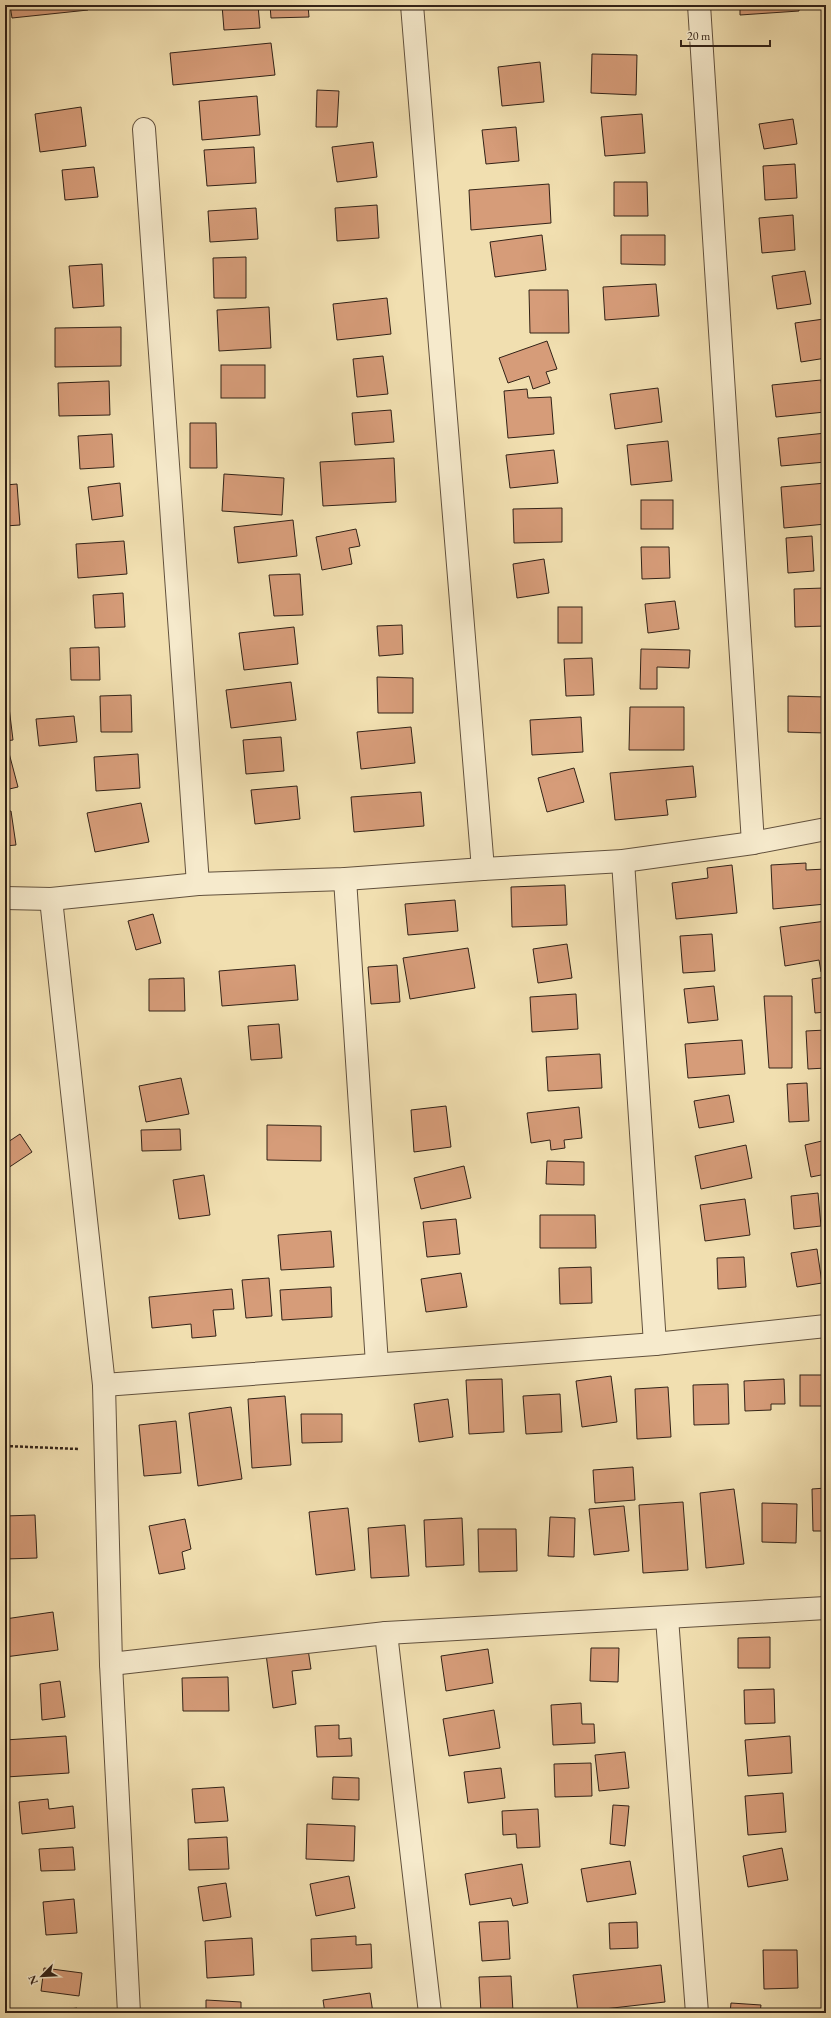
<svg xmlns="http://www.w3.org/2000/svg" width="831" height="2018" viewBox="0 0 831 2018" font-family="'EB Garamond',serif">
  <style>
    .building { fill: #d69c79; stroke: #322217 }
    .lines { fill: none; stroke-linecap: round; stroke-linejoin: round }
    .minor-casing { stroke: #62513d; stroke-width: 24 }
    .path { stroke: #322217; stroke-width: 2.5; stroke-dasharray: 3 2; stroke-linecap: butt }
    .minor { stroke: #f6eacc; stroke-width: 22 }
  </style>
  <rect width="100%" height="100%" fill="#f1dfb0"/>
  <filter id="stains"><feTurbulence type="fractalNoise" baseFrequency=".005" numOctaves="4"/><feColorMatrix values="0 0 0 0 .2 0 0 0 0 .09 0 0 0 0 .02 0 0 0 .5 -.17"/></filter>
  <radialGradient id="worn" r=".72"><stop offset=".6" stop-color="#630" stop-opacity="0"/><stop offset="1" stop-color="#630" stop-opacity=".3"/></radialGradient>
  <g class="building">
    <path d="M10,5H88V10L12,18Z"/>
    <path d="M222,5H258L260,28L224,30Z"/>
    <path d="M270,5H308L309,17L271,18Z"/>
    <path d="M740,5H799V11L740,15Z"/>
    <path d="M271,43L275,75L173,85L170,53Z"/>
    <path d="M592,54L637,55L636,95L591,93Z"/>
    <path d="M540,62L544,102L502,106L498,67Z"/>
    <path d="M317,90L339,91L337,127H316Z"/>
    <path d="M257,96L260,135L202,140L199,101Z"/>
    <path d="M81,107L86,146L40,152L35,114Z"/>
    <path d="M642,114L645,153L605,156L601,117Z"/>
    <path d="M793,119L797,144L764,149L759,124Z"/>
    <path d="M516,127L519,161L486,164L482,130Z"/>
    <path d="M373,142L377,177L337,182L332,147Z"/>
    <path d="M254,147L256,183L207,186L204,150Z"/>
    <path d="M795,164L797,198L765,200L763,166Z"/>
    <path d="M94,167L98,197L65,200L62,170Z"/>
    <path d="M614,182H647L648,216H614Z"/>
    <path d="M549,184L551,223L471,230L469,190Z"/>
    <path d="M377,205L379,238L337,241L335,208Z"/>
    <path d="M256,208L258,239L210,242L208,211Z"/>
    <path d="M793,215L795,250L762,253L759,218Z"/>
    <path d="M542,235L546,270L495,277L490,242Z"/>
    <path d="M621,235H665V265L621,264Z"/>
    <path d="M246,257V298H214L213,258Z"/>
    <path d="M102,264L104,306L73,308L69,266Z"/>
    <path d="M805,271L811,304L777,309L772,276Z"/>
    <path d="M656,284L659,316L605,320L603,287Z"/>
    <path d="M529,290H568L569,333H530Z"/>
    <path d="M387,298L391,334L337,340L333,304Z"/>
    <path d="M269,307L271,348L219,351L217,310Z"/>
    <path d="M824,319L826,358L801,362L795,323Z"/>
    <path d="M121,327V366L55,367V328Z"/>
    <path d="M547,341L557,369L546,372L550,383L533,389L529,376L508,383L499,358Z"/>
    <path d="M383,356L388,394L357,397L353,359Z"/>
    <rect x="221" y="365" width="44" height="33"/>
    <path d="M821,380L825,412L776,417L772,385Z"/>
    <path d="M109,381L110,415L59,416L58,383Z"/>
    <path d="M658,388L662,422L615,429L610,394Z"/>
    <path d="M527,389L528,398L551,397L554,434L508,438L504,391Z"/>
    <path d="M391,410L394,442L355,445L352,413Z"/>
    <path d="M190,423H216L217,468H190Z"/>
    <path d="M826,433V462L781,466L778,438Z"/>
    <path d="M112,434L114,467L80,469L78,436Z"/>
    <path d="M668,441L672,481L631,485L627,445Z"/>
    <path d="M554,450L558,483L510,488L506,455Z"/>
    <path d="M394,458L396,502L323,506L320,462Z"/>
    <path d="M224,474L284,478L282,515L222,511Z"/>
    <path d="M120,483L123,516L92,520L88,487Z"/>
    <path d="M826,483V524L784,528L781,487Z"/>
    <path d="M17,484L20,525L5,526V485Z"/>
    <rect x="641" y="500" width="32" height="29"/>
    <path d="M562,508V542L514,543L513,509Z"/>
    <path d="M293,520L297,556L238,563L234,527Z"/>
    <path d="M356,529L360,546L349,548L352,564L322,570L316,537Z"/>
    <path d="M812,536L814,571L788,573L786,538Z"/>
    <path d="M124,541L127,574L78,578L76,544Z"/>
    <path d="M641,547H669L670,578L642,579Z"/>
    <path d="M544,559L549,593L517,598L513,564Z"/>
    <path d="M300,574L303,615L274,616L269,575Z"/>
    <path d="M824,588L825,626L795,627L794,589Z"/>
    <path d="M123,593L125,627L95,628L93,595Z"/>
    <path d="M675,601L679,629L648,633L645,604Z"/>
    <rect x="558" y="607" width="24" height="36"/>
    <path d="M5,610L8,634H5Z"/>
    <path d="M402,625L403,654L379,656L377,626Z"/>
    <path d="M294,627L298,664L244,670L239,633Z"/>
    <path d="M99,647L100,680H71L70,648Z"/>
    <path d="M641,649L690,650L689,668L657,667V689H640Z"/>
    <path d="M592,658L594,695L566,696L564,659Z"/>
    <path d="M377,677L413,678V713H378Z"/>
    <path d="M291,682L296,720L231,728L226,690Z"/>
    <path d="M131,695L132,732H101L100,696Z"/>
    <path d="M788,696L826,697V733L788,732Z"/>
    <path d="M5,707H9L13,740L5,741Z"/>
    <path d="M630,707H684V750H629Z"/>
    <path d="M74,716L77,742L39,746L36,719Z"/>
    <path d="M581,717L583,752L532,755L530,720Z"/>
    <path d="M411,727L415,763L361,769L357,732Z"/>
    <path d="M281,737L284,771L246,774L243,740Z"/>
    <path d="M9,753L18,787L5,790V754Z"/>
    <path d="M138,754L140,788L96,791L94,757Z"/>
    <path d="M693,766L696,797L666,800L668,815L615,820L610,773Z"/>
    <path d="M574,768L584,802L547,812L538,778Z"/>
    <path d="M297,786L300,819L255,824L251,790Z"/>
    <path d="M421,792L424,826L354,832L351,797Z"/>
    <path d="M141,803L149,842L95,852L87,813Z"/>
    <path d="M11,811L16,845L5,846V812Z"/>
    <path d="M806,863V870L826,869V904L773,909L771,865Z"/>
    <path d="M732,865L737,913L676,919L672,883L708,878L707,868Z"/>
    <path d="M565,885L567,925L512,927L511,887Z"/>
    <path d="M455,900L458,931L408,935L405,904Z"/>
    <path d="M153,914L161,943L136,950L128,921Z"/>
    <path d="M826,921V971L821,972L819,960L785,966L780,927Z"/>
    <path d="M712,934L715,971L683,973L680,936Z"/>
    <path d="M567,944L572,978L538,983L533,949Z"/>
    <path d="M468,948L475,988L410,999L403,958Z"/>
    <path d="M295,965L298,1000L222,1006L219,971Z"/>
    <path d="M397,965L400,1002L371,1004L368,967Z"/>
    <path d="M826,977V1012L815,1013L812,979Z"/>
    <path d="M184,978L185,1011H149V979Z"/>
    <path d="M714,986L718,1020L688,1023L684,989Z"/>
    <path d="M576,994L578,1029L532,1032L530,997Z"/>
    <path d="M764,996H792V1068H769Z"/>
    <path d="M279,1024L282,1058L251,1060L248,1026Z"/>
    <path d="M826,1030V1068L808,1069L806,1031Z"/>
    <path d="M742,1040L745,1074L688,1078L685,1044Z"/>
    <path d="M600,1054L602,1088L548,1091L546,1057Z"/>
    <path d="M181,1078L189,1114L146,1122L139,1086Z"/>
    <path d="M807,1083L809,1121L789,1122L787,1084Z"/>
    <path d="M729,1095L734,1122L699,1128L694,1101Z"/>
    <path d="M446,1106L451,1147L414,1152L411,1110Z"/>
    <path d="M579,1107L582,1138L564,1140L565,1148L551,1150L550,1140L531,1143L527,1113Z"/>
    <path d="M267,1125L321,1126V1161L267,1160Z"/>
    <path d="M180,1129L181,1150L142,1151L141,1130Z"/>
    <path d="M20,1134L32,1152L5,1170V1144Z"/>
    <path d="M826,1140V1174L811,1177L805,1145Z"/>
    <path d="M746,1145L752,1178L701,1189L695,1156Z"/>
    <path d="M547,1161L584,1162V1185L546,1184Z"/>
    <path d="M464,1166L471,1198L421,1209L414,1178Z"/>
    <path d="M204,1175L210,1215L179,1219L173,1180Z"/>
    <path d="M818,1193L821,1226L794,1229L791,1196Z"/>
    <path d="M745,1199L750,1235L705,1241L700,1205Z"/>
    <path d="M540,1215H595L596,1248H540Z"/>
    <path d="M456,1219L460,1254L427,1257L423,1222Z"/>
    <path d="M331,1231L334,1267L281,1270L278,1235Z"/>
    <path d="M817,1249L822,1283L797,1287L791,1253Z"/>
    <path d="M744,1257L746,1287L718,1289L717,1258Z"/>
    <path d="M591,1267L592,1303L560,1304L559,1268Z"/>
    <path d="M461,1273L467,1307L426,1312L421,1279Z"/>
    <path d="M269,1278L272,1316L246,1318L242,1280Z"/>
    <path d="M331,1287L332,1317L282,1320L280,1290Z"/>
    <path d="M232,1289L234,1309L213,1310L216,1336L192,1338L191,1324L152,1328L149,1297Z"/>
    <rect x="800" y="1375" width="26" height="31"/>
    <path d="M611,1376L617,1422L582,1427L576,1381Z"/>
    <path d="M502,1379L504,1432L469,1434L466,1380Z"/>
    <path d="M784,1379L785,1404H771V1410L745,1411L744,1381Z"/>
    <path d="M728,1384L729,1424L694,1425L693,1385Z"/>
    <path d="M668,1387L671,1437L637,1439L635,1389Z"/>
    <path d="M560,1394L562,1432L526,1434L523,1396Z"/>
    <path d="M285,1396L291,1465L252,1468L248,1399Z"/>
    <path d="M448,1399L453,1437L419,1442L414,1404Z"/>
    <path d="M231,1407L242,1479L198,1486L189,1413Z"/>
    <path d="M301,1414H342V1442L302,1443Z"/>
    <path d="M176,1421L181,1473L144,1476L139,1425Z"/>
    <path d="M633,1467L635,1500L595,1503L593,1470Z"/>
    <path d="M826,1488V1531H813L812,1489Z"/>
    <path d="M734,1489L744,1564L706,1568L700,1493Z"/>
    <path d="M683,1502L688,1570L643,1573L639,1505Z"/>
    <path d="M762,1503L797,1504L796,1543L762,1542Z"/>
    <path d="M624,1506L629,1551L594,1555L589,1509Z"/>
    <path d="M348,1508L355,1570L316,1575L309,1512Z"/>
    <path d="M35,1515L37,1558L5,1559V1516Z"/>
    <path d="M550,1517L575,1518L574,1557L548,1556Z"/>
    <path d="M462,1518L464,1565L426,1567L424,1520Z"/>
    <path d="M185,1519L191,1549L182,1552L185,1569L159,1574L149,1526Z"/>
    <path d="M405,1525L409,1576L371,1578L368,1528Z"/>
    <path d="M478,1529H516L517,1571L479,1572Z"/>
    <path d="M53,1612L58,1650L5,1657V1619Z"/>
    <path d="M770,1637V1668H738V1638Z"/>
    <path d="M591,1648H619L618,1682L590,1681Z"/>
    <path d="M308,1649L311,1669L292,1671L296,1704L273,1708L266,1654Z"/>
    <path d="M488,1649L493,1683L446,1691L441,1656Z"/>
    <path d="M228,1677L229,1711H183L182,1678Z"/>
    <path d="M60,1681L65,1717L42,1720L40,1684Z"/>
    <path d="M774,1689L775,1723L745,1724L744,1690Z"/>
    <path d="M581,1703L582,1724H594L595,1743L553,1745L551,1705Z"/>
    <path d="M494,1710L500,1748L449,1756L443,1719Z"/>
    <path d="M339,1725V1739L351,1738L352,1756L317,1757L315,1726Z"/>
    <path d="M66,1736L69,1773L6,1777L5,1740Z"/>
    <path d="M790,1736L792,1773L748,1776L745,1740Z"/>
    <path d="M625,1752L629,1788L599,1791L595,1755Z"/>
    <path d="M591,1763L592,1796L555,1797L554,1764Z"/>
    <path d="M501,1768L505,1798L468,1803L464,1772Z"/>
    <path d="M333,1777L359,1778V1800L332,1799Z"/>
    <path d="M224,1787L228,1821L195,1823L192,1789Z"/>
    <path d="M783,1793L786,1832L748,1835L745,1796Z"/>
    <path d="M5,1799L7,1830H5Z"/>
    <path d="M48,1799L49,1809L73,1806L75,1828L22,1834L19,1802Z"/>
    <path d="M613,1805L629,1806L625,1846L610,1844Z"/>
    <path d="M538,1809L540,1847L517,1848L516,1834L503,1835L502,1811Z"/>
    <path d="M307,1824L355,1826L354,1861L306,1859Z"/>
    <path d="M227,1837L229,1869L189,1870L188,1839Z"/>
    <path d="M73,1847L75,1870L41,1871L39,1849Z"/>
    <path d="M782,1848L788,1880L748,1887L743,1856Z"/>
    <path d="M630,1861L636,1894L587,1902L581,1869Z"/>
    <path d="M522,1864L528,1903L513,1906L511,1898L470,1905L465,1874Z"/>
    <path d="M349,1876L355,1908L316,1916L310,1884Z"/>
    <path d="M226,1883L231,1917L203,1921L198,1887Z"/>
    <path d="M74,1899L77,1933L46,1935L43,1902Z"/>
    <path d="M508,1921L510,1959L482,1961L479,1922Z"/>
    <path d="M637,1922L638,1948L610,1949L609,1923Z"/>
    <path d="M356,1936V1945L371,1944L372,1968L312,1971L311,1939Z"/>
    <path d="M252,1938L254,1975L207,1978L205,1941Z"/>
    <path d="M763,1950H797L798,1988L764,1989Z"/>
    <path d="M661,1965L665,2002L578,2012L573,1975Z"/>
    <path d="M44,1968L82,1973L79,1996L41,1991Z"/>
    <path d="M511,1976L513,2012L481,2013L479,1977Z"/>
    <path d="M370,1993L373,2013H325L323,2000Z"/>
    <path d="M206,2000L241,2002V2013H206Z"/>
    <path d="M731,2003L761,2005L760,2013H730Z"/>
    <path d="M77,2008L78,2013H47V2012Z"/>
    <path d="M797,2009L798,2013H766V2011Z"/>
  </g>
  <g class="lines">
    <g class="minor-casing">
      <g id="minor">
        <path d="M412,5L483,869"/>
        <path d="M699,5L753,843"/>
        <path d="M144,129L198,884"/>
        <path d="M623,861L655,1344"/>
        <path d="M345,879L377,1364"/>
        <path d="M5,898L51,899L198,884L345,879L483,869L623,861L753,843L826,829"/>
        <path d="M51,899L104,1385L111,1664L129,2013"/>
        <path d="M104,1385L655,1344L826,1326"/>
        <path d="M667,1618L697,2013"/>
        <path d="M386,1633L430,2013"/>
        <path d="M111,1664L386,1633L826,1608"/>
      </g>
    </g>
    <path class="path" d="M5,1446L79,1449"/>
    <use href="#minor" class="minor"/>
  </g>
  <rect width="831" height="2018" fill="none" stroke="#f1dfb0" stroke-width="20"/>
  <rect x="6" y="6" width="819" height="2006" fill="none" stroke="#322217" stroke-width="2"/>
  <rect x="10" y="10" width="811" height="1998" fill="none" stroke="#322217"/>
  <g transform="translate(42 1976) rotate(246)" stroke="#f6eacc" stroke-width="3" paint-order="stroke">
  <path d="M0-3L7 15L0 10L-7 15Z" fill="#322217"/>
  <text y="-6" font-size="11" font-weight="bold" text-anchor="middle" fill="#322217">N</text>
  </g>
  <path d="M681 40v6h89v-6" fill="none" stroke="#322217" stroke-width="2"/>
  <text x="687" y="40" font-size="12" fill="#322217" stroke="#f6eacc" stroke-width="3" paint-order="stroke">20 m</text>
  <rect width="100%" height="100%" filter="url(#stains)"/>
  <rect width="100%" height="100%" fill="url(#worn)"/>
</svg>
